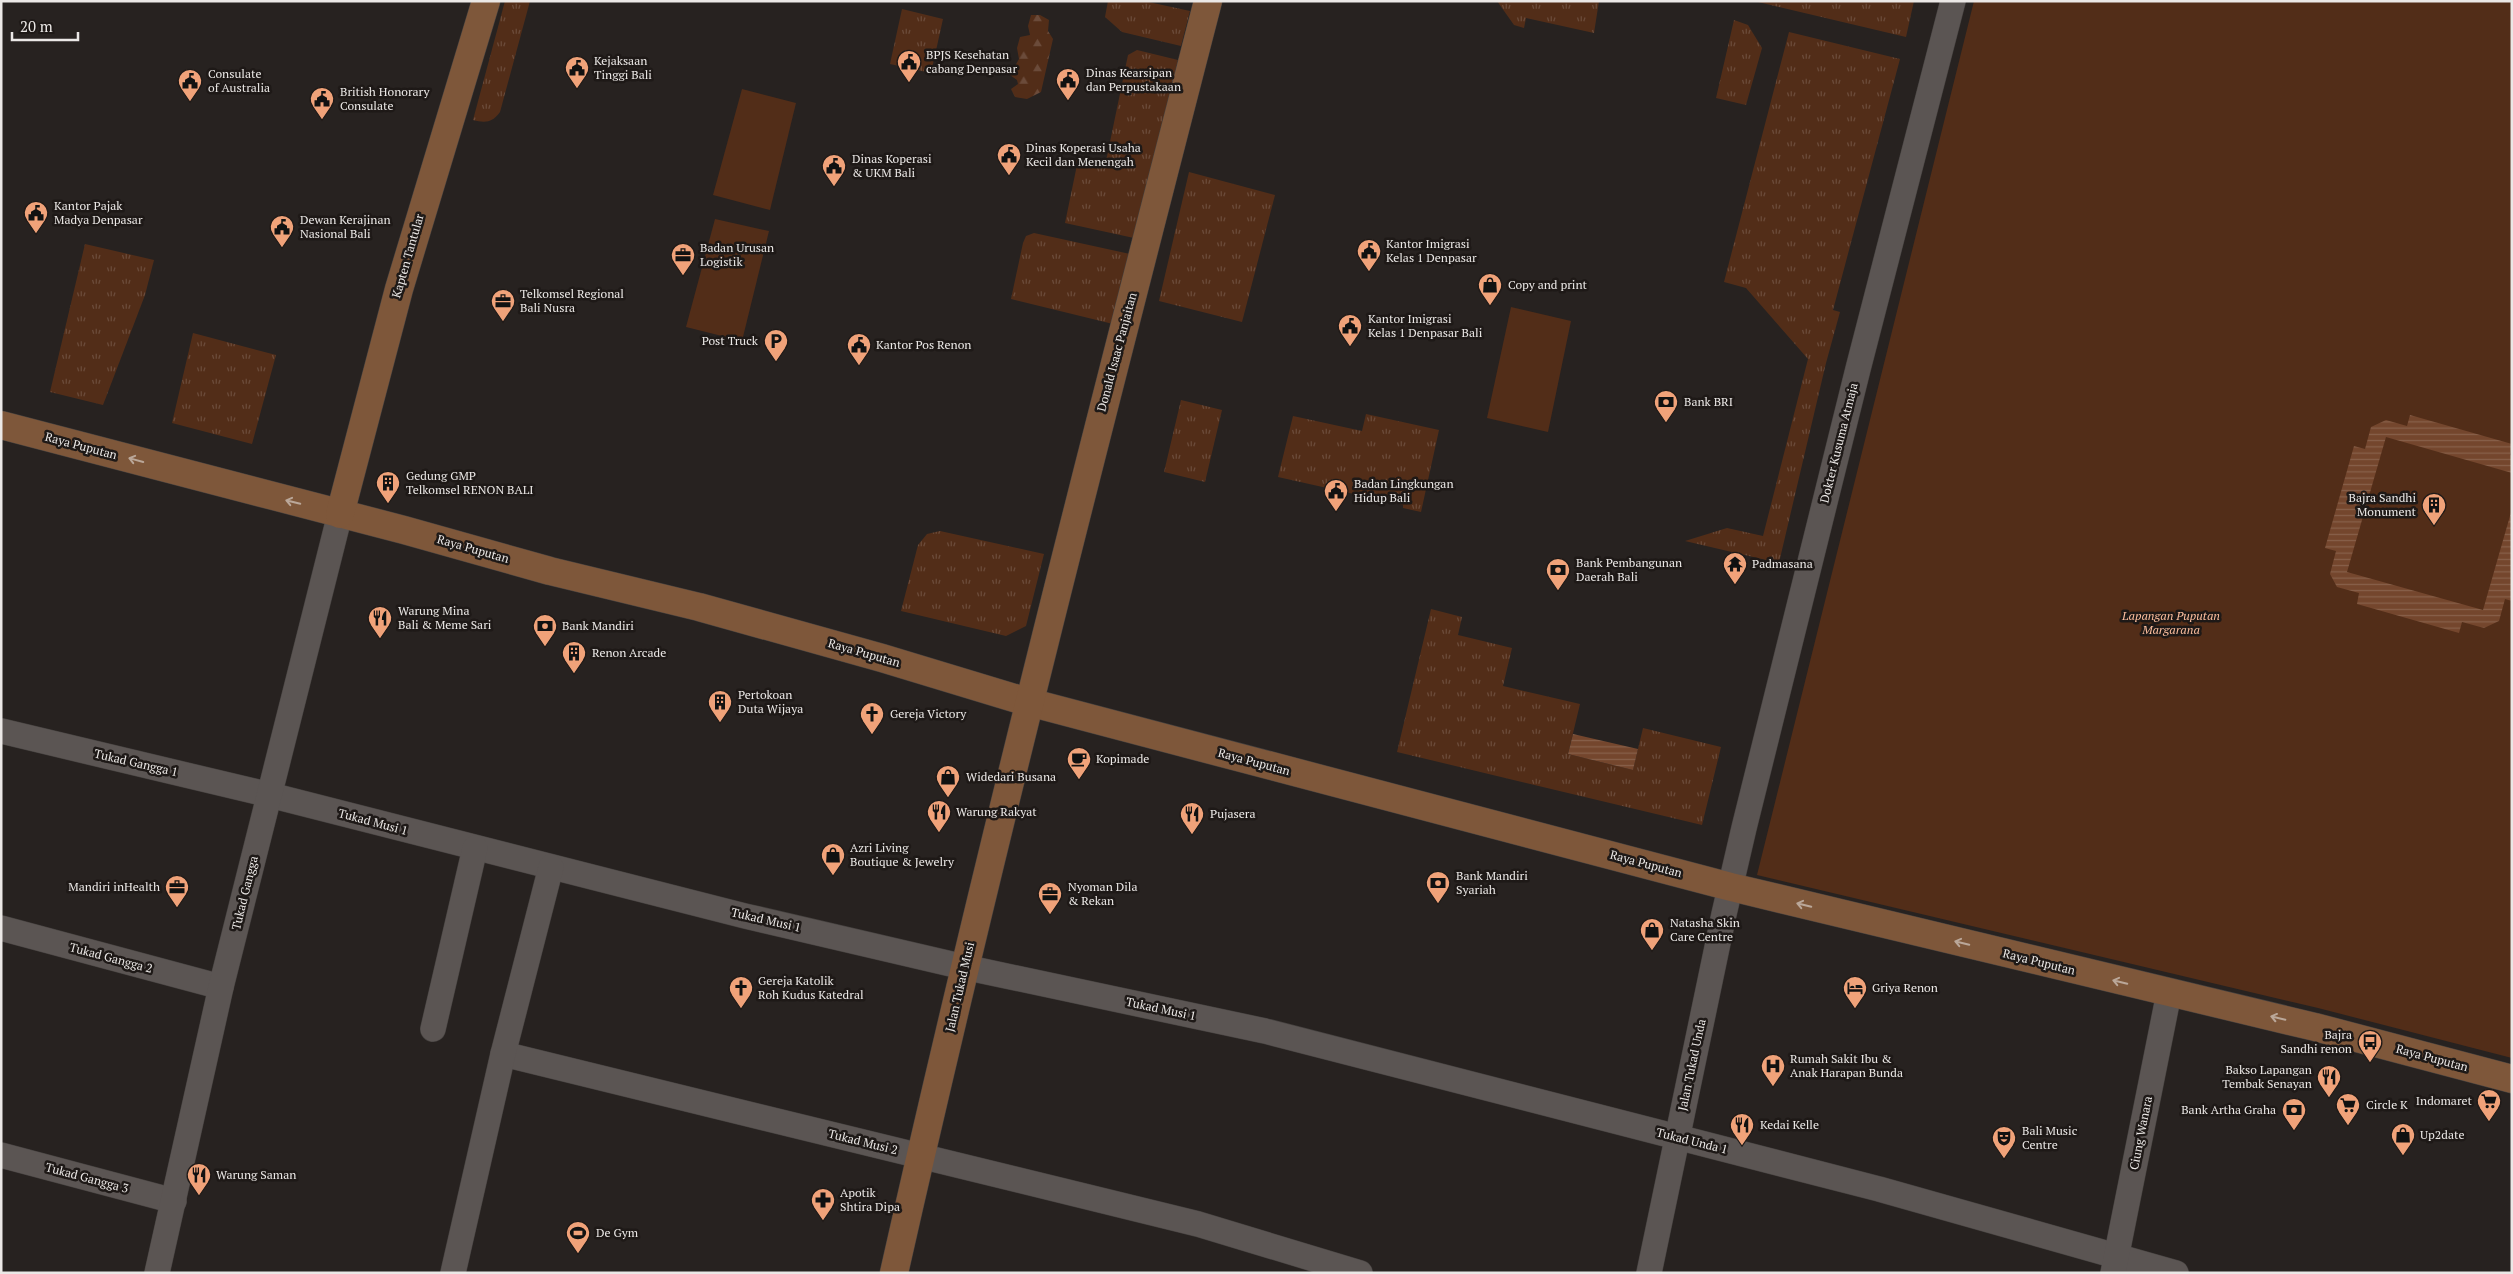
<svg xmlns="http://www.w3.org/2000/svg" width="2513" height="1274" viewBox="0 0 2513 1274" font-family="'PT Serif',serif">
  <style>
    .grass { fill: url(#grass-tufts) }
    .forest { fill: url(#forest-firs) }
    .park { fill: #522d18 }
    .water { fill: url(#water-rules) }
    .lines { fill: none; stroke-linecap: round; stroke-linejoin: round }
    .street-casing { stroke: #45413f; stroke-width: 26 }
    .secondary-casing { stroke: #45413f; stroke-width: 29 }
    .street { stroke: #5b5553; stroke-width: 25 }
    .secondary { stroke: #7e573a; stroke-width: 28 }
    .oneway { stroke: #baa799 }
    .labels { text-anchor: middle; stroke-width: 5; stroke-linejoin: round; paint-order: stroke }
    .poi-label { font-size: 12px; fill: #ebe8e6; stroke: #1e1917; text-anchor: start }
    .street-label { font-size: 12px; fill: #ebe8e6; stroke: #1e1917 }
    .park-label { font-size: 12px; font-style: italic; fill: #fdbf9f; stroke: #1e1917 }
  </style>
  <defs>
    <pattern id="grass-tufts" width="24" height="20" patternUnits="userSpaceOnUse" patternTransform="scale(1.25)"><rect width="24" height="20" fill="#522d18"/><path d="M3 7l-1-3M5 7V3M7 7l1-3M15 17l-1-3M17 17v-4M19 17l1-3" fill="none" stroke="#6b4b3a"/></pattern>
    <pattern id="forest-firs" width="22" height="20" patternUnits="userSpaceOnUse" patternTransform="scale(1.25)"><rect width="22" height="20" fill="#522d18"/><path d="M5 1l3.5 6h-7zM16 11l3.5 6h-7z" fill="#6b4b3a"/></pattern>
    <pattern id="water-rules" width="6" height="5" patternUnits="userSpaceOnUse" patternTransform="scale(1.25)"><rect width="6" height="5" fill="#74462d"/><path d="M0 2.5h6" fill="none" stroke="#88614b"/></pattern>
  </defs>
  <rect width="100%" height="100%" fill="#272220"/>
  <g class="grass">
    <path d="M505,1H530L500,112C492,123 485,123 473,120Z"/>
    <path d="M1108,1H1144L1190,11L1181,46L1122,32L1105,17Z"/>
    <path d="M1497,1H1599L1594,33L1526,18L1524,28L1514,25Z"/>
    <path d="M1754,1H1914L1906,37Z"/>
    <path d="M902,9L943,19L931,73L890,64Z"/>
    <path d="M1734,20L1748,25L1762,48L1746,105L1716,98Z"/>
    <path d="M1789,32L1900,59L1833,310L1840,312L1826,363L1778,567L1766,560L1685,541L1727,528L1763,536L1808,359L1746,288L1724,282Z"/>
    <path d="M1137,50L1178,60L1134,238L1065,223L1077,165L1076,160L1105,166L1128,55Z"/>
    <path d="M1189,172L1275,195L1242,322L1159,301Z"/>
    <path d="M1034,233L1130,254L1113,324L1011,299L1023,243L1026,236Z"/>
    <path d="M85,244L154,260L145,295L103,405L50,392Z"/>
    <path d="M193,333L276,355L252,444L172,423Z"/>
    <path d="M1181,400L1222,410L1205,482L1164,472Z"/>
    <path d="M1366,414L1439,430L1421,512L1403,508V505L1278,477L1293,416L1362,431Z"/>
    <path d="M940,531L1044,554L1026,626L1006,636L901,611L918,545L927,534Z"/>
    <path d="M1431,609L1462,617L1458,635L1512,648L1503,686L1580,704L1568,754L1633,770L1643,728L1721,747L1702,825L1397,752Z"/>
  </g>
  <path class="forest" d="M1031,15H1040L1049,20L1048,31L1053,39L1041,92L1027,99L1015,97L1011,89L1018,84L1017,80L1010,75L1019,59L1017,48L1020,37L1030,35L1028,26Z"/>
  <g class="park">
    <path d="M1974,1H2512V1058L2318,1008L1757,875Z"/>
    <path d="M742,89L796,103L770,210L713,195Z"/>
    <path d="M715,219L769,231L742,341L686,327Z"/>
    <path d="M1511,307L1571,321L1548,432L1487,418Z"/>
  </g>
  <g class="water">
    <path d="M2410,415L2512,444L2510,455L2512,456V473L2386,437L2347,572L2483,610L2512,509V601L2505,599L2499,621L2484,628L2462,622L2459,633L2357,604L2359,593L2337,587L2330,574L2336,551L2325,548L2354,446L2365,449L2371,427L2386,420L2407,426Z"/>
    <path d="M1573,734L1638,749L1633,770L1568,754Z"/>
  </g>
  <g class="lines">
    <g class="street-casing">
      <g id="street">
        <path d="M1,731L270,795L745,916L964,967L1265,1031L1879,1189L2176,1273"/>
        <path d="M1,928L221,987"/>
        <path d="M433,1029L475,848"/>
        <path d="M503,1054L1198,1224L1360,1273"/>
        <path d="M1,1155L174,1201"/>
        <path d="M157,1273L221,987L340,514"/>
        <path d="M453,1273L503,1054L551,867"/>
        <path d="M1649,1273L1724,914L1744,828L1858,369L1953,1"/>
        <path d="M2113,1273L2169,993"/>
      </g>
    </g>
    <g class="secondary-casing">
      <g id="secondary">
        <path d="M1,425L404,530L550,571L699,607L882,658L1021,700L1731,887L2315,1027L2512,1079"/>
        <path d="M340,514L399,289L486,1"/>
        <path d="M894,1273C990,847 1099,424 1208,1"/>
      </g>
    </g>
    <use href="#street" class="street"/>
    <use href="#secondary" class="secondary"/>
  </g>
  <defs><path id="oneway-shaft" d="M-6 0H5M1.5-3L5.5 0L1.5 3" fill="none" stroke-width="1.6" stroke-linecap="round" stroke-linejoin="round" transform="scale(1.25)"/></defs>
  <g class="oneway">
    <use href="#oneway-shaft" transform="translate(136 460) rotate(-165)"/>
    <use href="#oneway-shaft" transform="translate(293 502) rotate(-166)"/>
    <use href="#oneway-shaft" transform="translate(1804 905) rotate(-166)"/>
    <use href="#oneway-shaft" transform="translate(1962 943) rotate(-166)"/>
    <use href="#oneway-shaft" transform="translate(2120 982) rotate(-166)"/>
    <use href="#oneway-shaft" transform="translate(2278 1018) rotate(-167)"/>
  </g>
  <defs>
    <g id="civic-pin" transform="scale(1.25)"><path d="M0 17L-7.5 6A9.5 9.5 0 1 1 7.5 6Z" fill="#f0a279" stroke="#1e1917"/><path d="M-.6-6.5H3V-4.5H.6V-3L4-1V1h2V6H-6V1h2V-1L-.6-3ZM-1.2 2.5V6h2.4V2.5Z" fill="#111"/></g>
    <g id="office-pin" transform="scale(1.25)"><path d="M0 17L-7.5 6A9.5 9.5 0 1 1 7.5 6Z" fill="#f0a279" stroke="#1e1917"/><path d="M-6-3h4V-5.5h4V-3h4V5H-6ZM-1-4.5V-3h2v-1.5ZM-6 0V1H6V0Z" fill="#111"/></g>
    <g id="shop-pin" transform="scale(1.25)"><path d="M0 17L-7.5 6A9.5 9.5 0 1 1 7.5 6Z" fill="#f0a279" stroke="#1e1917"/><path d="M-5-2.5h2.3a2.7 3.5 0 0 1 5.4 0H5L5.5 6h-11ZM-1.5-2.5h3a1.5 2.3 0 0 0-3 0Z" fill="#111"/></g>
    <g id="parking-pin" transform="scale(1.25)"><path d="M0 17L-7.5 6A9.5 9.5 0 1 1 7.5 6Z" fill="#f0a279" stroke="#1e1917"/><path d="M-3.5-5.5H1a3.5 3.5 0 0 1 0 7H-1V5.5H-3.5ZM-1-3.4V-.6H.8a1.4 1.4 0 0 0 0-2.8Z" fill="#111"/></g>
    <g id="bank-pin" transform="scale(1.25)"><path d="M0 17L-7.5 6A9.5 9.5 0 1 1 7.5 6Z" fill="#f0a279" stroke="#1e1917"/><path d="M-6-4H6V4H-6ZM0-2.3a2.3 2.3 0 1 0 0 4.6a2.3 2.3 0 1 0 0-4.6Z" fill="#111"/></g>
    <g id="building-pin" transform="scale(1.25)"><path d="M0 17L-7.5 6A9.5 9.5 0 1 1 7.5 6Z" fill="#f0a279" stroke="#1e1917"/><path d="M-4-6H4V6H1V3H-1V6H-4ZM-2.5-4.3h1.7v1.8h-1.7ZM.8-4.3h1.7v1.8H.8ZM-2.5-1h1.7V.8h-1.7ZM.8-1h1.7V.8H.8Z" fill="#111"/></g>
    <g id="temple-pin" transform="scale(1.25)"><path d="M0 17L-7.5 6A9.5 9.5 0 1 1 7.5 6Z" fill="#f0a279" stroke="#1e1917"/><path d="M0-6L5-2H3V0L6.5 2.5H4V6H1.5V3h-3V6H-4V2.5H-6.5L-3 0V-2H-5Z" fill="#111"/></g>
    <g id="restaurant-pin" transform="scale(1.25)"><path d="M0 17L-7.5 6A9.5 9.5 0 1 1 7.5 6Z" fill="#f0a279" stroke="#1e1917"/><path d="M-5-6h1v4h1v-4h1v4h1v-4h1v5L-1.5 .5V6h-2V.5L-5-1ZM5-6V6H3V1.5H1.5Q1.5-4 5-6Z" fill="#111"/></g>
    <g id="church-pin" transform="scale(1.25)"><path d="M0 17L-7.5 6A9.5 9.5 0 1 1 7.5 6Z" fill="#f0a279" stroke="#1e1917"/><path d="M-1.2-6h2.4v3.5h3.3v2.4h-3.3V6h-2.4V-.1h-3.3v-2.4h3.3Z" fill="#111"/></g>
    <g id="cafe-pin" transform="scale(1.25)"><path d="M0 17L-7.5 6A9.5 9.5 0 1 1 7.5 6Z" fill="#f0a279" stroke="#1e1917"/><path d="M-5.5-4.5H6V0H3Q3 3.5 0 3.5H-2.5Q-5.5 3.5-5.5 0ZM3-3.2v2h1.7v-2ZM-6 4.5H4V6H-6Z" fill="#111"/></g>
    <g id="hotel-pin" transform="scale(1.25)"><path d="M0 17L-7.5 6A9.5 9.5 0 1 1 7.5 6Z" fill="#f0a279" stroke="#1e1917"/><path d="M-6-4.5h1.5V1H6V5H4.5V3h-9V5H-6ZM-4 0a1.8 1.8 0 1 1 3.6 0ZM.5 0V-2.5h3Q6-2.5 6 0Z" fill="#111"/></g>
    <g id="bus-pin" transform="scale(1.25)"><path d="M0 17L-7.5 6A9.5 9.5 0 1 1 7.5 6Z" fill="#f0a279" stroke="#1e1917"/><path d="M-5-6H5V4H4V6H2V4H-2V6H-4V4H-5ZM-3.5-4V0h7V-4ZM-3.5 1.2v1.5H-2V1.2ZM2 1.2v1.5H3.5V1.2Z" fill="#111"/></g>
    <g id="hospital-pin" transform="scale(1.25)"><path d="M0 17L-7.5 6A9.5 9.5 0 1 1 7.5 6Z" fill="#f0a279" stroke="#1e1917"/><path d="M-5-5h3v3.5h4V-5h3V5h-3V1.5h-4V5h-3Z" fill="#111"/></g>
    <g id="supermarket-pin" transform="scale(1.25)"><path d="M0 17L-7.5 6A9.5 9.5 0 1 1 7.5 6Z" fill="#f0a279" stroke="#1e1917"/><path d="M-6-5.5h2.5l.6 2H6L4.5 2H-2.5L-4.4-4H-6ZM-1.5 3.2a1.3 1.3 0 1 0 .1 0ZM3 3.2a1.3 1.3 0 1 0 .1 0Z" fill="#111"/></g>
    <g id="theatre-pin" transform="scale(1.25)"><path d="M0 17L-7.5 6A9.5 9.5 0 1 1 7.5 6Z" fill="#f0a279" stroke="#1e1917"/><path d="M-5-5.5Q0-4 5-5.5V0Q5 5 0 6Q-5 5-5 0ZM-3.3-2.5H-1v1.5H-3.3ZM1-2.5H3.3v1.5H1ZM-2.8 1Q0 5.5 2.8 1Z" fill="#111"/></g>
    <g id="pharmacy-pin" transform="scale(1.25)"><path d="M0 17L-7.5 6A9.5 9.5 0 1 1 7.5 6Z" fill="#f0a279" stroke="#1e1917"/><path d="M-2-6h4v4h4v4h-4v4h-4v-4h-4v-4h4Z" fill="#111"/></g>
    <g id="stadium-pin" transform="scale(1.25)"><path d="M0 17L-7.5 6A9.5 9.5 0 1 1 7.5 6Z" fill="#f0a279" stroke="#1e1917"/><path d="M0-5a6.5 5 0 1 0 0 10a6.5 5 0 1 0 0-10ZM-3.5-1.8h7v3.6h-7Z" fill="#111"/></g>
  </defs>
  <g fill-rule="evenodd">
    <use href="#civic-pin" x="909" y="62"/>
    <use href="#civic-pin" x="577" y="68"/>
    <use href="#civic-pin" x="1068" y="80"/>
    <use href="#civic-pin" x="190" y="81"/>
    <use href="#civic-pin" x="322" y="99"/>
    <use href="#civic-pin" x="1009" y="155"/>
    <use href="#civic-pin" x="834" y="166"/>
    <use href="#civic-pin" x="36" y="213"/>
    <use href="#civic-pin" x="282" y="227"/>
    <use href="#civic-pin" x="1369" y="251"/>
    <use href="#office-pin" x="683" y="255"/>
    <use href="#shop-pin" x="1490" y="285"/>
    <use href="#office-pin" x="503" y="301"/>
    <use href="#civic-pin" x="1350" y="326"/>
    <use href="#parking-pin" x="776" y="341"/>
    <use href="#civic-pin" x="859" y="345"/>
    <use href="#bank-pin" x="1666" y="402"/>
    <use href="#building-pin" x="388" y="483"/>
    <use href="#civic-pin" x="1336" y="491"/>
    <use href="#building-pin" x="2434" y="505"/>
    <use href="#temple-pin" x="1735" y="564"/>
    <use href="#bank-pin" x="1558" y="570"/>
    <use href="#restaurant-pin" x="380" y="618"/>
    <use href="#bank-pin" x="545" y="626"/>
    <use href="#building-pin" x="574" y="653"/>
    <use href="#building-pin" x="720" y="702"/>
    <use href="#church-pin" x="872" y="714"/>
    <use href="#cafe-pin" x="1079" y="759"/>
    <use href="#shop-pin" x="948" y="777"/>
    <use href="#restaurant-pin" x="939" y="812"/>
    <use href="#restaurant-pin" x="1192" y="814"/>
    <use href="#shop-pin" x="833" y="855"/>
    <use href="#bank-pin" x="1438" y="883"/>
    <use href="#office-pin" x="177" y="887"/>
    <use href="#office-pin" x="1050" y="894"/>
    <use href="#shop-pin" x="1652" y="930"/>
    <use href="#church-pin" x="741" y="988"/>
    <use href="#hotel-pin" x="1855" y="988"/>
    <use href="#bus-pin" x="2370" y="1042"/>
    <use href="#hospital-pin" x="1773" y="1066"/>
    <use href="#restaurant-pin" x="2329" y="1077"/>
    <use href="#supermarket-pin" x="2489" y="1101"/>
    <use href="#supermarket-pin" x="2348" y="1105"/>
    <use href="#bank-pin" x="2294" y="1110"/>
    <use href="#restaurant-pin" x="1742" y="1125"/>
    <use href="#shop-pin" x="2403" y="1135"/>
    <use href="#theatre-pin" x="2004" y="1138"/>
    <use href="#restaurant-pin" x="199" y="1175"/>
    <use href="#pharmacy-pin" x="823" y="1200"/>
    <use href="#stadium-pin" x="578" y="1233"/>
  </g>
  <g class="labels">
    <g class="poi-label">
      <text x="926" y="59">BPJS Kesehatan<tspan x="926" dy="14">cabang Denpasar</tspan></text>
      <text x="594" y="65">Kejaksaan<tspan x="594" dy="14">Tinggi Bali</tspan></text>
      <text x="1086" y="77">Dinas Kearsipan<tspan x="1086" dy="14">dan Perpustakaan</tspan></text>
      <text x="208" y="78">Consulate<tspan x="208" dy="14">of Australia</tspan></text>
      <text x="340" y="96">British Honorary<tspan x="340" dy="14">Consulate</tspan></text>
      <text x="1026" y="152">Dinas Koperasi Usaha<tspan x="1026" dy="14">Kecil dan Menengah</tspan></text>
      <text x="852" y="163">Dinas Koperasi<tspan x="852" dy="14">&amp; UKM Bali</tspan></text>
      <text x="54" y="210">Kantor Pajak<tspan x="54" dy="14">Madya Denpasar</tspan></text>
      <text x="300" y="224">Dewan Kerajinan<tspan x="300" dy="14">Nasional Bali</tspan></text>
      <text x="1386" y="248">Kantor Imigrasi<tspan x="1386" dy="14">Kelas 1 Denpasar</tspan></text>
      <text x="700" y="252">Badan Urusan<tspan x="700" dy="14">Logistik</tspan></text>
      <text x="1508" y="289">Copy and print</text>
      <text x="520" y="298">Telkomsel Regional<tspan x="520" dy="14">Bali Nusra</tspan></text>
      <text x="1368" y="323">Kantor Imigrasi<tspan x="1368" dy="14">Kelas 1 Denpasar Bali</tspan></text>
      <text x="758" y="345" text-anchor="end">Post Truck</text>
      <text x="876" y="349">Kantor Pos Renon</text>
      <text x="1684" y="406">Bank BRI</text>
      <text x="406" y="480">Gedung GMP<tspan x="406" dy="14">Telkomsel RENON BALI</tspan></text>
      <text x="1354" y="488">Badan Lingkungan<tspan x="1354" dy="14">Hidup Bali</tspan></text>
      <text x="2416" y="502" text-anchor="end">Bajra Sandhi<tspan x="2416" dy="14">Monument</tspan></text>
      <text x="1576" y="567">Bank Pembangunan<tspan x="1576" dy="14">Daerah Bali</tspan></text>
      <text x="1752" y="568">Padmasana</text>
      <text x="398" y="615">Warung Mina<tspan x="398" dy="14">Bali &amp; Meme Sari</tspan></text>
      <text x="562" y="630">Bank Mandiri</text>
      <text x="592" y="657">Renon Arcade</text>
      <text x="738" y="699">Pertokoan<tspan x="738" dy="14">Duta Wijaya</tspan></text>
      <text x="890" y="718">Gereja Victory</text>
      <text x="1096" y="763">Kopimade</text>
      <text x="966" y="781">Widedari Busana</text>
      <text x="956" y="816">Warung Rakyat</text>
      <text x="1210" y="818">Pujasera</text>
      <text x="850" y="852">Azri Living<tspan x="850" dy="14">Boutique &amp; Jewelry</tspan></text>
      <text x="1456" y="880">Bank Mandiri<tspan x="1456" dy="14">Syariah</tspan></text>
      <text x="160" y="891" text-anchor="end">Mandiri inHealth</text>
      <text x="1068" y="891">Nyoman Dila<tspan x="1068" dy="14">&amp; Rekan</tspan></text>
      <text x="1670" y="927">Natasha Skin<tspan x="1670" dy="14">Care Centre</tspan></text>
      <text x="758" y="985">Gereja Katolik<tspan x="758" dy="14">Roh Kudus Katedral</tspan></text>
      <text x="1872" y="992">Griya Renon</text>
      <text x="2352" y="1039" text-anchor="end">Bajra<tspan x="2352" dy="14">Sandhi renon</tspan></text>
      <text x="1790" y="1063">Rumah Sakit Ibu &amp;<tspan x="1790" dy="14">Anak Harapan Bunda</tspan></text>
      <text x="2312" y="1074" text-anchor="end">Bakso Lapangan<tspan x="2312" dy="14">Tembak Senayan</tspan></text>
      <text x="2472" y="1105" text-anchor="end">Indomaret</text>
      <text x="2366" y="1109">Circle K</text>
      <text x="2276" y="1114" text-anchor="end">Bank Artha Graha</text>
      <text x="1760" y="1129">Kedai Kelle</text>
      <text x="2022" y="1135">Bali Music<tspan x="2022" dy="14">Centre</tspan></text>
      <text x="2420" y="1139">Up2date</text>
      <text x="216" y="1179">Warung Saman</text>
      <text x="840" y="1197">Apotik<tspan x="840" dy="14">Shtira Dipa</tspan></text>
      <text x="596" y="1237">De Gym</text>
    </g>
    <g class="street-label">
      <text transform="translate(408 256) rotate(-74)" y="4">Kapten Tantular</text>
      <text transform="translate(1117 352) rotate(-75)" y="4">Donald Isaac Panjaitan</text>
      <text transform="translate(1839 443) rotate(-76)" y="4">Dokter Kusuma Atmaja</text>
      <text transform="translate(81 446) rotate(15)" y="4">Raya Puputan</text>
      <text transform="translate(473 549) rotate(16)" y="4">Raya Puputan</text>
      <text transform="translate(864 653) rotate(16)" y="4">Raya Puputan</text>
      <text transform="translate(1254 762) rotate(15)" y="4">Raya Puputan</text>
      <text transform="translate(136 763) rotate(13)" y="4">Tukad Gangga 1</text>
      <text transform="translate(373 822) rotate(15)" y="4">Tukad Musi 1</text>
      <text transform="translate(1646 864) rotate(15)" y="4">Raya Puputan</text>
      <text transform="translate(245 893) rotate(-76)" y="4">Tukad Gangga</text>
      <text transform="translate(766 920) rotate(13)" y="4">Tukad Musi 1</text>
      <text transform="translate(111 958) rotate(15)" y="4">Tukad Gangga 2</text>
      <text transform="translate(2039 962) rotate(14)" y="4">Raya Puputan</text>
      <text transform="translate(960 987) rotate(-77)" y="4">Jalan Tukad Musi</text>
      <text transform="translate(1161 1009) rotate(12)" y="4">Tukad Musi 1</text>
      <text transform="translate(2432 1058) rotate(15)" y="4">Raya Puputan</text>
      <text transform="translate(1692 1065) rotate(-78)" y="4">Jalan Tukad Unda</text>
      <text transform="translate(2141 1133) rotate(-79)" y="4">Ciung Wanara</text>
      <text transform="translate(1692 1141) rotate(14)" y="4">Tukad Unda 1</text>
      <text transform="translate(863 1142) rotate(14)" y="4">Tukad Musi 2</text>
      <text transform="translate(87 1178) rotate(15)" y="4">Tukad Gangga 3</text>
    </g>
    <g class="park-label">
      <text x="2171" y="620">Lapangan Puputan<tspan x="2171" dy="14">Margarana</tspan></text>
    </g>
  </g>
  <rect width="2513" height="1274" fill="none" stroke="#ebe8e6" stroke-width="5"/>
  <path d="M12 32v8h66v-8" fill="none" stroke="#ebe8e6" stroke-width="2.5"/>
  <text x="20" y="32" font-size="15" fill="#ebe8e6" stroke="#1e1917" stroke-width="4" paint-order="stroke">20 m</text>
</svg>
